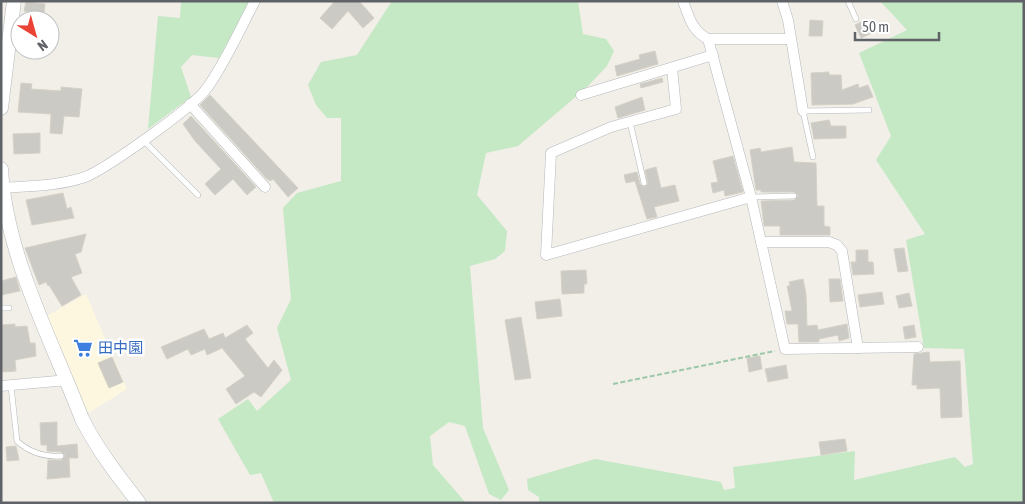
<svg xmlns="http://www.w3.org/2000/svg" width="1025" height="504" viewBox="0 0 1025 504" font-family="'Asap Condensed','Noto Sans JP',sans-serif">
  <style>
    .commercial { fill: #fef7e0 }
    .green { fill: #c5e8c5 }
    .building { fill: #cccac5; stroke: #d6d1c6 }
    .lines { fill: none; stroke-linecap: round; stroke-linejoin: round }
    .service-casing { stroke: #b5b8bc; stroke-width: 6 }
    .minor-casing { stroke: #b5b8bc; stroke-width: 11 }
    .tertiary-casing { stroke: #b5b8bc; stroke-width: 15 }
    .path { stroke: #9cc7a9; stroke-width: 2; stroke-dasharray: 5 2.5; stroke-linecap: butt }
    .service { stroke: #fff; stroke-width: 5 }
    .minor { stroke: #fff; stroke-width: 10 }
    .tertiary { stroke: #fff; stroke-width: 14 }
    .labels { text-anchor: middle; stroke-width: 5; stroke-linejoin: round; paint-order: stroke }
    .shop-label { font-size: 15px; fill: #366cbe; stroke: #fff; text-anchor: start }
  </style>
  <rect width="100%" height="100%" fill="#f1efe8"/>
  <path class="commercial" d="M86,294L127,389L90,412H85L45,317Z"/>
  <g class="green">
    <path d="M181,1H250L219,58L192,55L181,67L191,97L148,129L158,16L180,18Z"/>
    <path d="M392,1H578L583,34L606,39L614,51L607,66L586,88L518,146L486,153L477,195L507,231L505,251L495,259L470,266L483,428L509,490L501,500L489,494L465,426L449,422L430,436L433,465L466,503H274L261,473L250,475L218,419L248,399L257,411L291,380L277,328L291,299L283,208L297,193L341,181V118H327L316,105L308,85L321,62L357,55Z"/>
    <path d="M880,1H1024V503H539V497L528,490L527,479L595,459L721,482L724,490L735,488L733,467L855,451L854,480L955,457L965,467L973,464L964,349L924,348L906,240L925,234L876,160L891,136L859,53L907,30Z"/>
  </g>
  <g class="building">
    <path d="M335,1H359L374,18L363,28L348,11L332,29L320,18Z"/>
    <path d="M26,2L45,4L44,13L24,11Z"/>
    <path d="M867,19L874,32L861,38L855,25Z"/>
    <path d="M810,20L823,21L822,36H809Z"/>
    <path d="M655,51L658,64L617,76L615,66L640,59L639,55Z"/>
    <path d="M829,72V75H841L842,90L858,84L859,88L868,85L873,97L853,104L812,105L811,73Z"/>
    <path d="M662,78L663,82L641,88L640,84Z"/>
    <path d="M21,83L32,84L31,89L61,91V87L82,89L79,117L64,116L62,134L50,133L51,114L18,112Z"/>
    <path d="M210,95L298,188L288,197L273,179L270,181L266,178L200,105Z"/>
    <path d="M642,97L645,110L618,118L615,107Z"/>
    <path d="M191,116L256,187L247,195L233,179L215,195L205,184L221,169L195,141L183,124Z"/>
    <path d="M829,120L831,126H846V138L814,139L811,123Z"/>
    <path d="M40,133V153L14,154L13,134Z"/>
    <path d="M792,147L794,162L816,163L817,206H824V226L830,227V235H780V226H764L761,201L795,200L798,195L794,192H761V190H756L750,150L760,148L761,152Z"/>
    <path d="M733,156L743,192L725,196L724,190L713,193L711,183L718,182L713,161Z"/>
    <path d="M656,167L661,188L675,185L679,201L654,207L657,217L647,219L635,181L626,183L624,175L637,172L640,184L644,187L648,184L645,170Z"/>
    <path d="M63,193L67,209L71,207L74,218L32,225L26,200Z"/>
    <path d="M86,234L81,252L75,254L82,273L71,277L81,295L62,306L49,285L48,286L46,282L39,285L25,248Z"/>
    <path d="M904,248L908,271L898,272L894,249Z"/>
    <path d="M856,250H868V262H873L874,274L853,275L851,262H856Z"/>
    <path d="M586,270L587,284H584V293L562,294L561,271Z"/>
    <path d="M16,277L20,291L1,295V281Z"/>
    <path d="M803,279L806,294L807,326L817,325L818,330L847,324L849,338L839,341L838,335L819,339V342H799L798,324H787L785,311H792L787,286H790L789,282Z"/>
    <path d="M829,279H840L843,301L830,302Z"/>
    <path d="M882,292L884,304L860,307L858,295Z"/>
    <path d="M909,293L912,306L899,308L896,296Z"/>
    <path d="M560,299L562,316L537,319L535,302Z"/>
    <path d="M521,317L531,378L515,380L505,320Z"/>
    <path d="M15,324V327L27,326L30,343H35L36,356L15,360L16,371L1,372V325Z"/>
    <path d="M247,325L253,333L245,339L268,368L274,360L282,370L261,397L254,392L236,404L226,389L245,376L222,348L207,355L205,349L191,355L188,349L167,359L161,347L204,329L209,339L223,333L225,338Z"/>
    <path d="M914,325L916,337L905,339L903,327Z"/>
    <path d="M929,352L930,362L960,361L962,417L941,418L940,388L917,389V385H912L914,354Z"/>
    <path d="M760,356L762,369L749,372L747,358Z"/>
    <path d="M112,357L123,382L109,388L98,363Z"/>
    <path d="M786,365L788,378L768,382L765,369Z"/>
    <path d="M57,422V446L77,444L78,458H69L70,477L47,479L48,460H62L65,455L61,452L47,451V445H41L40,423Z"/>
    <path d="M845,439L847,451L821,455L819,442Z"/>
    <path d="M16,446L19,460L7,461L6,447Z"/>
  </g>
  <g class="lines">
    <g class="service-casing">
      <g id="service">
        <path d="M848,1L856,19"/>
        <path d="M630,122L644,183"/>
        <path d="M143,140L198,195"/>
        <path d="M813,157L803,111L869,110"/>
        <path d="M751,197L794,196"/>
        <path d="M1,308H9"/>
        <path d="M11,386L17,441C29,452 44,457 61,456"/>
      </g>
    </g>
    <g class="minor-casing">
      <g id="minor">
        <path d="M683,1C689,17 692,31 708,39H791"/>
        <path d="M782,1L788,20L803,111"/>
        <path d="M708,39L751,197L785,349L918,347"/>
        <path d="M672,68L676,109L611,127L551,153L546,255L751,197"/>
        <path d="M581,95L713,55"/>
        <path d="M190,104L265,187"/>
        <path d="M2,188C30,186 59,186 85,177C106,169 195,106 207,88C225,63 240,29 255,1"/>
        <path d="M761,242H829L837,245L842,251L858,348"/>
        <path d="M1,386L68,380"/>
      </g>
    </g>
    <g class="tertiary-casing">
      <g id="tertiary">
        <path d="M1,108L14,1"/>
        <path d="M1,169C6,256 51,338 82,419C97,449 118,476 139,503"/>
      </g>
    </g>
    <path class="path" d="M613,384L775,351"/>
    <use href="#service" class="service"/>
    <use href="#minor" class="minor"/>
    <use href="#tertiary" class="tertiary"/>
  </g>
  <defs>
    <g id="supermarket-bare" transform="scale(1.5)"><path d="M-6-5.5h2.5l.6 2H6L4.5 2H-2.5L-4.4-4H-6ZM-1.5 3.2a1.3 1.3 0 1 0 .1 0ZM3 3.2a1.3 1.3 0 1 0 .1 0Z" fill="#3f7fe0" stroke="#fff" stroke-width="2.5" paint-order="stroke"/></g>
  </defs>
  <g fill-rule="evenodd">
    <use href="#supermarket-bare" x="83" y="348"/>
  </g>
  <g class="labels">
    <g class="shop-label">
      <text x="98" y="353">田中園</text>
    </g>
  </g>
  <rect width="1025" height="504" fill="none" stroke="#5f6368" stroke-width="5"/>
  <g transform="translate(35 35) rotate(143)"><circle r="24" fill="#ffffff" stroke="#bfc1c3"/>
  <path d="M0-4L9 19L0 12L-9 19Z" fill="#ea4335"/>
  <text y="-8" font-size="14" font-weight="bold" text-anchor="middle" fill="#5f6368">N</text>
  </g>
  <path d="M855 32v8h84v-8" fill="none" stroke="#5f6368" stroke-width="2.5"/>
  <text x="862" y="32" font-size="15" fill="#5f6368" stroke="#ffffff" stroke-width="4" paint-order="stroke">50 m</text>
</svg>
